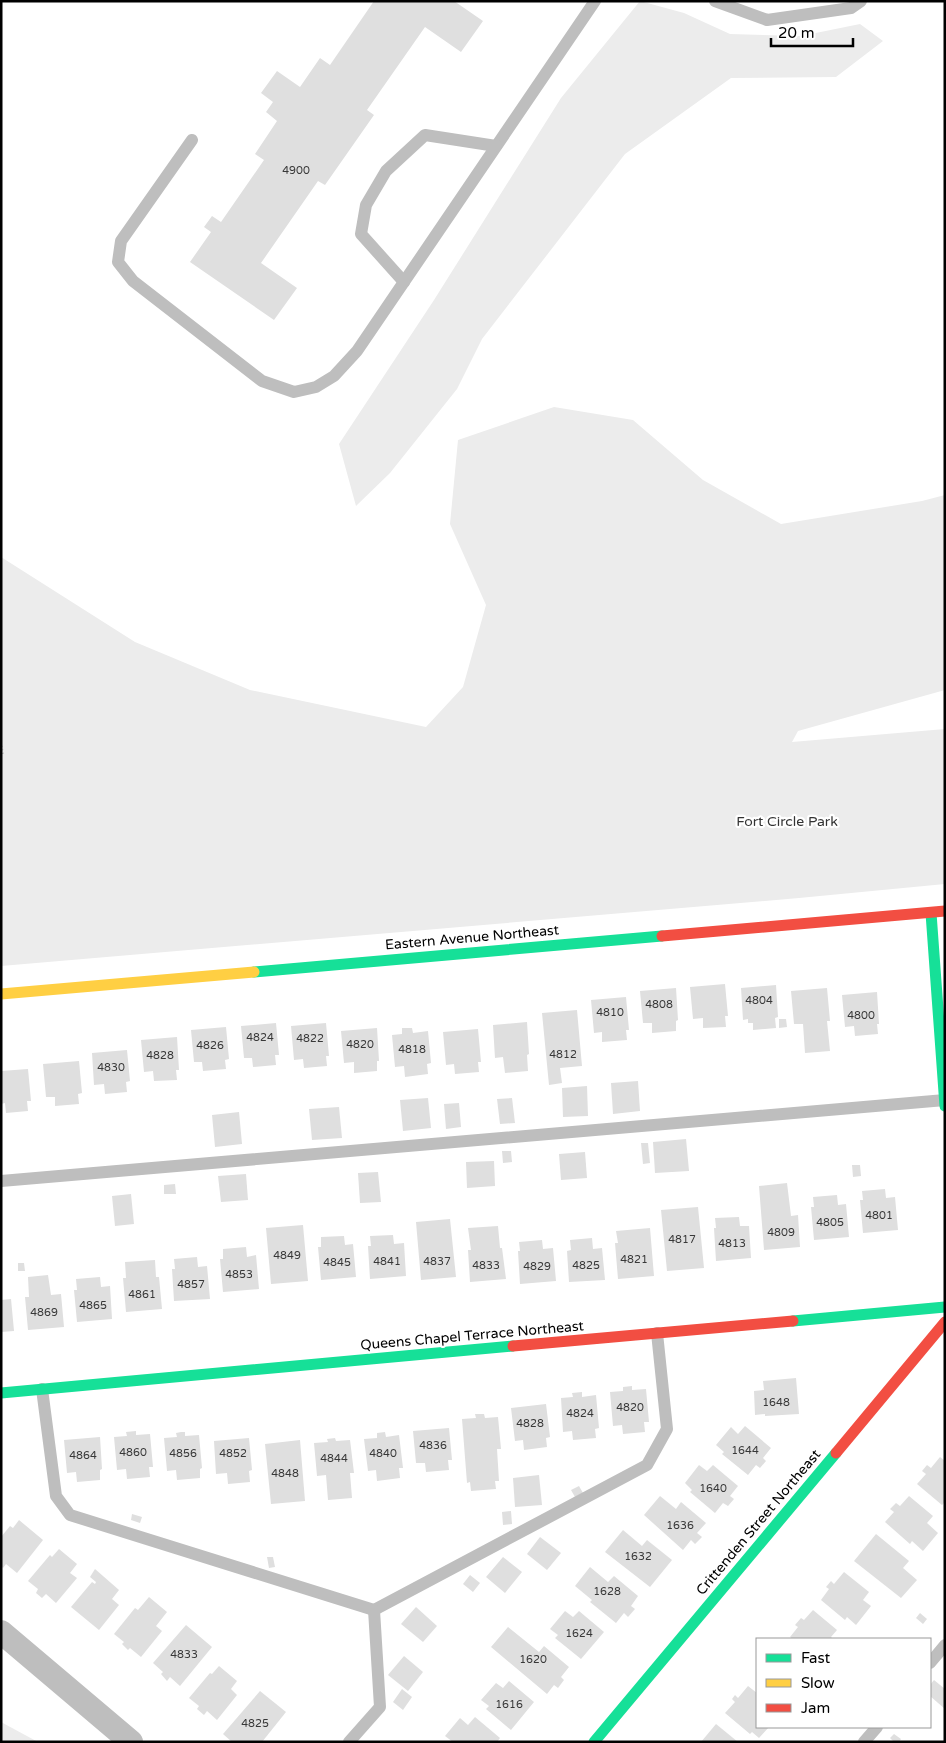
<svg xmlns="http://www.w3.org/2000/svg" width="946" height="1743" viewBox="0 0 946 1743" font-family="'Varela Round',sans-serif">
  <style>
    .green { fill: #ececec }
    .building { fill: #dfdfdf }
    .lines { fill: none; stroke-linecap: round; stroke-linejoin: round }
    .path { stroke: #b9b9b9; stroke-width: 3; stroke-dasharray: 1 2.5; stroke-linecap: butt }
    .lane { stroke: #bebebe; stroke-width: 12 }
    .street { stroke: #bebebe; stroke-width: 24 }
    .fast { stroke: #16e098; stroke-width: 11 }
    .slow { stroke: #ffcf43; stroke-width: 11 }
    .jam { stroke: #f24e42; stroke-width: 11 }
    .labels { text-anchor: middle; stroke-width: 4.5; stroke-linejoin: round; paint-order: stroke }
    .number-label { font-size: 11px; fill: #383838 }
    .park-label { font-size: 14px; fill: #333; stroke: #fff }
    .street-label { font-size: 14px; fill: #000; stroke: #fff }
  </style>
  <rect width="100%" height="100%" fill="#fff"/>
  <g class="green">
    <path d="M640,1L684,13L730,34L801,36L860,24L883,41L836,77L731,78L625,154L482,339L457,389L390,473L356,506L339,444L434,300L561,98Z"/>
    <path d="M554,407L633,420L703,480L781,524L922,501L945,495V690L798,731L792,742L945,729V884L799,898L1,966V557L135,642L250,690L426,727L463,687L486,605L450,524L458,440Z"/>
    <path d="M1,1722L38,1742H1Z"/>
  </g>
  <g class="building">
    <path d="M374,1H454L483,21L461,52L425,27L367,110L374,115L325,185L318,181L261,263L297,288L274,320L190,262L211,232L204,227L212,216L221,222L264,160L255,154L277,121L266,112L273,102L261,93L277,71L300,87L320,58L330,65Z"/>
    <path d="M725,984L728,1016H725L726,1027L703,1028V1018L693,1019L690,987Z"/>
    <path d="M776,985L778,1017L775,1018L776,1028L753,1030V1023H748V1019L743,1020L741,988Z"/>
    <path d="M676,988L678,1020L676,1021V1031L652,1033V1023H643L640,991Z"/>
    <path d="M827,988L830,1021H827L830,1051L805,1053L803,1024H794L791,991Z"/>
    <path d="M877,992L879,1024H877L878,1034L855,1036L854,1026L845,1027L842,995Z"/>
    <path d="M626,997L629,1030H626L627,1040L602,1042V1032L594,1033L591,1000Z"/>
    <path d="M577,1010L582,1066L560,1068L562,1083L549,1085L542,1013Z"/>
    <path d="M779,1019H786L787,1027L779,1028Z"/>
    <path d="M527,1022L529,1054L527,1055L528,1071L505,1073L503,1057L495,1058L493,1025Z"/>
    <path d="M276,1023L279,1055H275L276,1065L253,1067L252,1058H244L241,1026Z"/>
    <path d="M326,1023L329,1056H326L327,1066L304,1068L303,1059L294,1060L291,1026Z"/>
    <path d="M226,1027L229,1059L225,1060L226,1069L203,1071L202,1062H194L191,1030Z"/>
    <path d="M377,1028L379,1061H377V1071L354,1073V1062L344,1063L341,1031Z"/>
    <path d="M402,1028H412L413,1033L428,1031L431,1063L427,1064L428,1074L405,1077L404,1066L395,1067L392,1035L402,1034Z"/>
    <path d="M478,1029L481,1062H478L479,1072L455,1074L454,1064L446,1065L443,1032Z"/>
    <path d="M177,1037L179,1070H176L177,1080L154,1081L153,1071L144,1072L141,1040Z"/>
    <path d="M127,1050L130,1081L126,1082L127,1092L105,1094L104,1084L94,1085L92,1053Z"/>
    <path d="M79,1061L82,1093L78,1094L79,1104L55,1106V1097H46L43,1064Z"/>
    <path d="M28,1069L31,1101H27L28,1111L6,1113L5,1103L1,1104V1071Z"/>
    <path d="M638,1081L640,1111L613,1114L611,1083Z"/>
    <path d="M587,1086L588,1116L563,1117L562,1088Z"/>
    <path d="M428,1098L431,1128L403,1131L400,1100Z"/>
    <path d="M512,1098L515,1123L500,1124L497,1099Z"/>
    <path d="M459,1103L461,1127L446,1129L444,1104Z"/>
    <path d="M339,1107L342,1138L312,1140L309,1109Z"/>
    <path d="M239,1112L242,1144L215,1147L212,1115Z"/>
    <path d="M686,1139L689,1171L655,1173L653,1142Z"/>
    <path d="M641,1143H648L650,1163L643,1164Z"/>
    <path d="M502,1151H511L512,1162L503,1163Z"/>
    <path d="M585,1152L587,1178L561,1180L559,1154Z"/>
    <path d="M494,1161L495,1186L467,1188L466,1162Z"/>
    <path d="M852,1165H860L861,1176L853,1177Z"/>
    <path d="M378,1172L381,1202L360,1203L358,1173Z"/>
    <path d="M246,1174L248,1200L221,1202L218,1176Z"/>
    <path d="M787,1183L791,1216L798,1215L800,1247L764,1250L759,1186Z"/>
    <path d="M175,1184L176,1194H164V1185Z"/>
    <path d="M885,1189L886,1198L895,1197L898,1230L863,1233L860,1200H863L862,1191Z"/>
    <path d="M131,1194L134,1224L115,1226L112,1196Z"/>
    <path d="M837,1195L838,1205L846,1204L849,1237L814,1240L811,1207H814L813,1197Z"/>
    <path d="M698,1207L704,1268L667,1271L661,1210Z"/>
    <path d="M739,1217L740,1226H749L751,1258L716,1261L714,1228H716L715,1218Z"/>
    <path d="M450,1219L456,1277L421,1280L416,1222Z"/>
    <path d="M303,1225L308,1281L271,1284L266,1228Z"/>
    <path d="M498,1226L500,1248H502L506,1279L470,1282L468,1250H471L468,1228Z"/>
    <path d="M650,1228L654,1276L618,1279L615,1243H618L616,1231Z"/>
    <path d="M393,1235L394,1244L404,1243L406,1276L370,1279L368,1246H371L370,1236Z"/>
    <path d="M344,1236L345,1245L353,1244L356,1277L321,1280L318,1247H321V1237Z"/>
    <path d="M592,1238L593,1249L602,1248L605,1280L569,1282L567,1251L571,1250L570,1240Z"/>
    <path d="M542,1240L543,1249L553,1248L556,1281L520,1284L518,1251H520L519,1242Z"/>
    <path d="M246,1247L247,1257L256,1255L259,1289L223,1292L220,1259H223V1249Z"/>
    <path d="M197,1257L198,1267L207,1266L210,1299L174,1301L172,1269H175L174,1259Z"/>
    <path d="M155,1260L156,1277H159L162,1309L126,1312L123,1278H126L125,1262Z"/>
    <path d="M18,1263H24L25,1271H18Z"/>
    <path d="M48,1275L51,1295L61,1294L64,1327L28,1330L25,1297H29L28,1277Z"/>
    <path d="M100,1277L101,1287L110,1286L112,1319L77,1322L74,1290H77L76,1279Z"/>
    <path d="M11,1299L14,1331L1,1332V1300Z"/>
    <path d="M796,1378L799,1414L765,1416V1414L755,1415L754,1391L764,1390L763,1381Z"/>
    <path d="M632,1386V1390L646,1389L649,1422H644L645,1432L623,1434L622,1425L613,1426L610,1392L623,1391V1387Z"/>
    <path d="M582,1392V1397L596,1395L599,1428L595,1429L596,1438L573,1440L572,1431L563,1432L561,1398L573,1397L572,1393Z"/>
    <path d="M546,1404L550,1437L546,1438L547,1447L524,1450L523,1440L515,1441L511,1408Z"/>
    <path d="M475,1414H484L485,1418L498,1417L501,1449H497L499,1481H495L496,1489L471,1491L470,1482L467,1483L462,1419L476,1418Z"/>
    <path d="M745,1426L771,1448L763,1458L766,1461L760,1468L756,1465L748,1475L722,1454L724,1452L716,1445L731,1427L738,1434Z"/>
    <path d="M449,1428L452,1460H448L449,1470L426,1472L425,1463H416L413,1431Z"/>
    <path d="M136,1431V1435L150,1434L153,1467H149L150,1477L127,1479L126,1469L117,1470L114,1437L127,1436L126,1432Z"/>
    <path d="M181,1432H185V1436L199,1435L202,1468L200,1469V1478L177,1480L176,1470L167,1471L164,1438L177,1437L176,1433Z"/>
    <path d="M385,1432L386,1437L399,1435L403,1468H399L400,1478L377,1481L376,1470L368,1471L364,1439L377,1438V1433Z"/>
    <path d="M100,1437L102,1469L100,1470V1480L77,1482L76,1472L67,1473L64,1440Z"/>
    <path d="M249,1438L252,1470L249,1471L250,1482L228,1484L227,1473L216,1474L214,1441Z"/>
    <path d="M335,1438L336,1441L350,1440L354,1473H350L352,1498L328,1500L326,1475L317,1476L314,1443L328,1442L327,1439Z"/>
    <path d="M300,1440L305,1501L271,1504L265,1444Z"/>
    <path d="M940,1457L945,1461V1502L942,1505L917,1484L926,1474L922,1471L927,1465L931,1468Z"/>
    <path d="M699,1465L707,1471L713,1465L738,1486L730,1496L734,1499L728,1506L723,1503L715,1513L690,1492L692,1490L685,1483Z"/>
    <path d="M539,1475L542,1505L515,1507L513,1478Z"/>
    <path d="M579,1486L583,1493L575,1497L571,1490Z"/>
    <path d="M660,1496L676,1509L681,1502L706,1523L697,1533L702,1537L695,1544L691,1540L683,1550L644,1515Z"/>
    <path d="M909,1496L933,1516L927,1523L938,1533L923,1551L912,1541L910,1544L885,1522L894,1512L890,1509L896,1503L900,1506Z"/>
    <path d="M511,1511L512,1524L503,1525L502,1512Z"/>
    <path d="M132,1514L142,1517L140,1523L131,1520Z"/>
    <path d="M19,1520L43,1540L17,1573L6,1564L3,1568L1,1566V1537L10,1526L13,1528Z"/>
    <path d="M623,1530L642,1546L647,1540L672,1560L650,1587L605,1552Z"/>
    <path d="M876,1534L909,1561L903,1568L917,1580L901,1598L854,1561Z"/>
    <path d="M540,1537L561,1553L547,1570L527,1554Z"/>
    <path d="M59,1549L77,1564L70,1573L77,1578L56,1603L46,1594L42,1598L36,1593L38,1589L28,1581L50,1555L52,1557Z"/>
    <path d="M267,1557H273L275,1567L269,1568Z"/>
    <path d="M503,1557L522,1572L505,1593L486,1577Z"/>
    <path d="M590,1567L608,1582L614,1576L638,1596L631,1606L635,1609L628,1617L624,1613L616,1623L590,1602L592,1600L575,1586Z"/>
    <path d="M95,1569L119,1590L112,1599L119,1605L99,1630L71,1607L92,1582L95,1584L96,1582L90,1577Z"/>
    <path d="M844,1572L869,1592L863,1600L871,1606L856,1625L847,1617L845,1620L821,1600L829,1589L826,1587L831,1581L834,1584Z"/>
    <path d="M470,1575L480,1583L473,1592L463,1584Z"/>
    <path d="M149,1597L167,1612L156,1626L162,1631L141,1657L130,1648L128,1650L122,1644L124,1642L114,1634L135,1608L138,1610Z"/>
    <path d="M416,1607L437,1626L423,1642L401,1624Z"/>
    <path d="M813,1610L837,1630L831,1637L833,1639H793L790,1637L798,1627L795,1625L801,1618L804,1620Z"/>
    <path d="M565,1611L573,1617L579,1611L604,1632L581,1659L555,1638L558,1635L550,1629Z"/>
    <path d="M920,1613L927,1619L923,1624L916,1618Z"/>
    <path d="M186,1625L212,1647L180,1686L170,1677L167,1681L161,1674L163,1672L153,1663Z"/>
    <path d="M508,1627L539,1652L544,1646L569,1667L561,1677L564,1680L558,1688L554,1685L547,1694L491,1647Z"/>
    <path d="M404,1656L423,1672L408,1691L388,1675Z"/>
    <path d="M219,1666L237,1681L231,1689L237,1695L217,1720L207,1711L204,1715L197,1709L199,1706L189,1698L210,1673L212,1674Z"/>
    <path d="M934,1680L945,1689V1709L930,1696V1685Z"/>
    <path d="M509,1681L534,1702L511,1730L486,1709L489,1706L481,1700L496,1683L503,1688Z"/>
    <path d="M748,1686L757,1693V1727H769L759,1738L752,1732L750,1734L725,1713L735,1702L732,1699L735,1695L738,1698Z"/>
    <path d="M402,1689L412,1697L403,1710L393,1702Z"/>
    <path d="M260,1691L286,1712L262,1742H232L223,1734Z"/>
    <path d="M475,1717L500,1738L497,1742H453L445,1736L460,1718L468,1725Z"/>
    <path d="M716,1724L738,1742H701Z"/>
    <path d="M894,1734L901,1739L899,1742H894L890,1738Z"/>
  </g>
  <g class="lines">
    <path class="path" d="M1,746L3,756"/>
    <g class="lane">
      <path d="M715,1L767,20L851,8L861,1"/>
      <path d="M192,140L121,241L118,262L133,281L262,381L294,392L316,387L334,376L357,351L595,1"/>
      <path d="M404,282L361,234L366,205L386,171L425,135L496,146"/>
      <path d="M1,1181L945,1100"/>
      <path d="M42,1389L56,1496L70,1515L374,1610L647,1465L667,1429L657,1333"/>
      <path d="M930,1663L945,1645"/>
      <path d="M349,1742L380,1707L374,1610"/>
      <path d="M864,1742L877,1727"/>
    </g>
    <path class="street" d="M1,1632L131,1742"/>
    <g class="fast">
      <path d="M931,913L945,1106"/>
      <path d="M254,972L662,936"/>
      <path d="M793,1321L945,1307"/>
      <path d="M1,1393L513,1346"/>
      <path d="M594,1742L836,1453"/>
    </g>
    <path class="slow" d="M1,994L254,972"/>
    <g class="jam">
      <path d="M662,936L945,911"/>
      <path d="M513,1346L793,1321"/>
      <path d="M836,1453L945,1322"/>
    </g>
  </g>
  <g class="labels">
    <g class="number-label">
      <text x="296" y="174">4900</text>
      <text x="759" y="1004">4804</text>
      <text x="659" y="1008">4808</text>
      <text x="610" y="1016">4810</text>
      <text x="861" y="1019">4800</text>
      <text x="260" y="1041">4824</text>
      <text x="310" y="1042">4822</text>
      <text x="360" y="1048">4820</text>
      <text x="210" y="1049">4826</text>
      <text x="412" y="1053">4818</text>
      <text x="563" y="1058">4812</text>
      <text x="160" y="1059">4828</text>
      <text x="111" y="1071">4830</text>
      <text x="879" y="1219">4801</text>
      <text x="830" y="1226">4805</text>
      <text x="781" y="1236">4809</text>
      <text x="682" y="1243">4817</text>
      <text x="732" y="1247">4813</text>
      <text x="287" y="1259">4849</text>
      <text x="634" y="1263">4821</text>
      <text x="387" y="1265">4841</text>
      <text x="437" y="1265">4837</text>
      <text x="337" y="1266">4845</text>
      <text x="486" y="1269">4833</text>
      <text x="586" y="1269">4825</text>
      <text x="537" y="1270">4829</text>
      <text x="239" y="1278">4853</text>
      <text x="191" y="1288">4857</text>
      <text x="142" y="1298">4861</text>
      <text x="93" y="1309">4865</text>
      <text x="44" y="1316">4869</text>
      <text x="776" y="1406">1648</text>
      <text x="630" y="1411">4820</text>
      <text x="580" y="1417">4824</text>
      <text x="530" y="1427">4828</text>
      <text x="433" y="1449">4836</text>
      <text x="745" y="1454">1644</text>
      <text x="133" y="1456">4860</text>
      <text x="183" y="1457">4856</text>
      <text x="233" y="1457">4852</text>
      <text x="383" y="1457">4840</text>
      <text x="83" y="1459">4864</text>
      <text x="334" y="1462">4844</text>
      <text x="285" y="1477">4848</text>
      <text x="713" y="1492">1640</text>
      <text x="680" y="1529">1636</text>
      <text x="638" y="1560">1632</text>
      <text x="607" y="1595">1628</text>
      <text x="579" y="1637">1624</text>
      <text x="184" y="1658">4833</text>
      <text x="533" y="1663">1620</text>
      <text x="509" y="1708">1616</text>
      <text x="255" y="1727">4825</text>
    </g>
    <g class="park-label">
      <text x="787" y="826">Fort Circle Park</text>
    </g>
    <g class="street-label">
      <text transform="translate(472 937) rotate(-5)" y="5">Eastern Avenue Northeast</text>
      <text transform="translate(472 1335) rotate(-5)" y="5">Queens Chapel Terrace Northeast</text>
      <text transform="translate(758 1522) rotate(-50)" y="5">Crittenden Street Northeast</text>
    </g>
  </g>
  <rect width="946" height="1743" fill="none" stroke="#000000" stroke-width="5"/>
  <rect x="756" y="1638" width="175" height="90" fill="#ffffff" stroke="#999999"/>
  <rect x="766" y="1654" width="25" height="8" fill="#16e098" stroke="#999999"/>
  <text x="801" y="1663" font-size="15" fill="#000000">Fast</text>
  <rect x="766" y="1679" width="25" height="8" fill="#ffcf43" stroke="#999999"/>
  <text x="801" y="1688" font-size="15" fill="#000000">Slow</text>
  <rect x="766" y="1704" width="25" height="8" fill="#f24e42" stroke="#999999"/>
  <text x="801" y="1713" font-size="15" fill="#000000">Jam</text>
  <path d="M771 38v8h82v-8" fill="none" stroke="#000000" stroke-width="2.5"/>
  <text x="778" y="38" font-size="15" fill="#000000" stroke="#ffffff" stroke-width="4" paint-order="stroke">20 m</text>
</svg>
